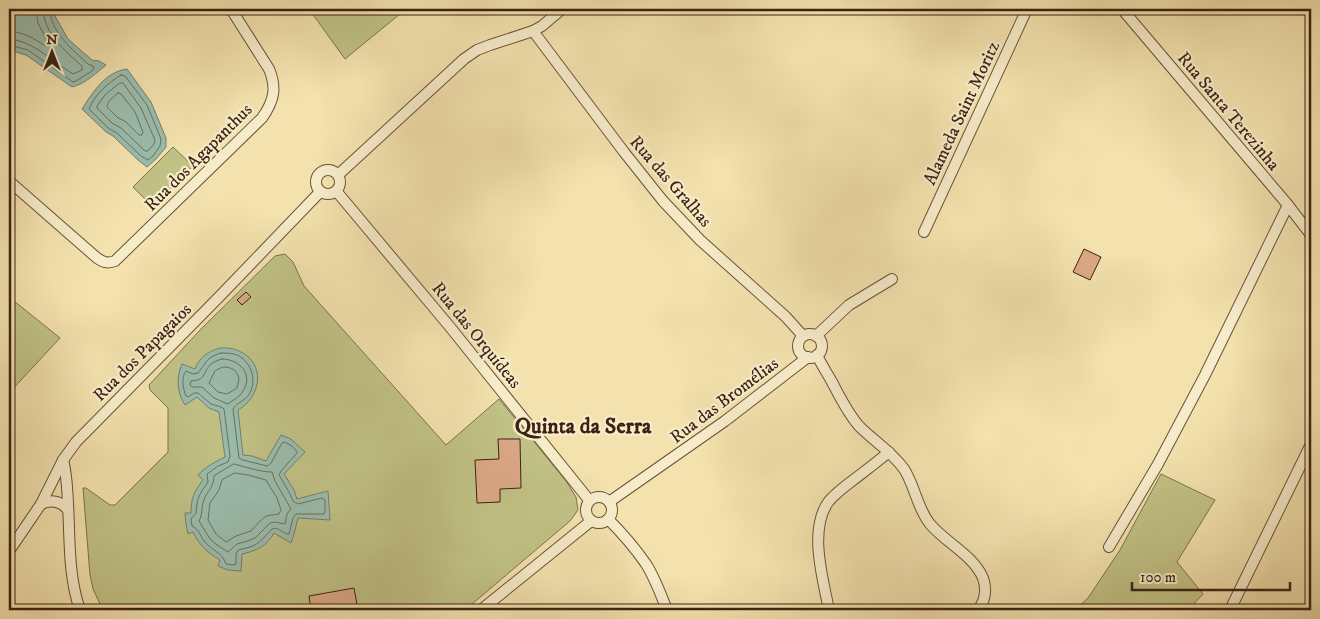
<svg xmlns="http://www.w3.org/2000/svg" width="1320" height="619" viewBox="0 0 1320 619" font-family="'IM FELL DW Pica',serif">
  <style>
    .green { fill: #c1c286; stroke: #7e724c }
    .water { fill: #9bbdad; stroke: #757f6f }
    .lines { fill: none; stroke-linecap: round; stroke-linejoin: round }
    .shore { stroke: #6b7060; stroke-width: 1 }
    .building { fill: #dca987; stroke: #3b2212 }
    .minor-casing { stroke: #695239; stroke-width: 12 }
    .minor { stroke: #f7ecca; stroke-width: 10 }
    .labels { text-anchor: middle; stroke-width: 4.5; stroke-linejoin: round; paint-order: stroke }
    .street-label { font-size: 18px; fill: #3b2212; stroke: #f7ecca }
    .district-label { font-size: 22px; font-weight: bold; fill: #3b2212; stroke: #f7ecca }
  </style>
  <rect width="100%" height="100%" fill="#f3e2ae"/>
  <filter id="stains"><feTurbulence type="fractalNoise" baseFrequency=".004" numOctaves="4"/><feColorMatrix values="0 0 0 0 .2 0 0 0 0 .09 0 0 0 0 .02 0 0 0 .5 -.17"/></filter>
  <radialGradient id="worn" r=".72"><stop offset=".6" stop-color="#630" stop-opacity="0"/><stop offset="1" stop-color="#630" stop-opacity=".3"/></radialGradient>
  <g class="green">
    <path d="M309,9H406L345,59Z"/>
    <path d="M173,147L193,166L153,207L133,187Z"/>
    <path d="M285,254L293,262L304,286L446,445L499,399L566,481L576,497L578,510L570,521L465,610H103L93,589L90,575L83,488H86L110,505H115L168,452V408L150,390L149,385L201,329L275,256Z"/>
    <path d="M9,297L60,338L9,393Z"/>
    <path d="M1161,474L1215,500L1177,562L1203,594L1188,610H1075L1088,598L1120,550Z"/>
  </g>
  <g class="water">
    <path d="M9,9H55V16L68,39L92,60L99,61L106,65C96,73 85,84 72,87L26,55L9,50Z"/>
    <path d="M127,69L151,102L166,138V147L156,159L147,167L138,160L113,136L106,132L82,109C93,92 105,72 127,69Z"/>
    <path d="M220,348C227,348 233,348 239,351C266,363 262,396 238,410L243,455L252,456L266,461L281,435L291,439L305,452L284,474L294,490L297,499L328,491L330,520L298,518L294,534L291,543L274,533C267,546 256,551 242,554L241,571L228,570L218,566L220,560C208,553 199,545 193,532L188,534L186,524L185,513H191C191,498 194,492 203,480L198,475C205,467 215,462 225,457L219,412L209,408L197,397L185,405C177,393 176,377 182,364L195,369C200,357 207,352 220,348Z"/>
  </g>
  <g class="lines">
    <g class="shore">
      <path d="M9,31C22,32 34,38 45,46L48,45V43L38,23L36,9"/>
      <path d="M9,39C34,41 53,62 73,74L82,70V66C65,51 44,34 43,9"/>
      <path d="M9,45L28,50L73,82L76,81L92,71L94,68L93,66L88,64C73,50 50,32 50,9"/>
      <path d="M121,75L125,76L147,105L161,139L160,146L153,156L148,160L141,156L117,133L108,128L89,109C95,94 108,83 121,75Z"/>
      <path d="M120,83H123L141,108L155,140L154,144L148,151H145L121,128L112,123L97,108V106L105,95Z"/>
      <path d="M118,93L121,94L135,112L143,132L142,135H139L126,122L117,117L107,107C107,101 114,97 118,93Z"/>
      <path d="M221,353C227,353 232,353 237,355C252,362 258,382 248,396C243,402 236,403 233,409L239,458L243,460L267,466L271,463L282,443L284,442C289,444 296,448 297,453L281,471L279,475L289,492L293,501L298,504L322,498L325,500V512L324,514H296L293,518L289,534C282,534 279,526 272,529C265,536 260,544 250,547C246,548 242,549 238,550L236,554V564L233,565L226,564C223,553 211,550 204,541C200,535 199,529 192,526L191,519L196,513C197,497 199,495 208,482L207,474L218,466L228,462L230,456L224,409L221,407L211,404L198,393H194L188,397L186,396C183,389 181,377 186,371L193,374L198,373C207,362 205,358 221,353Z"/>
      <path d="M222,359C239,359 254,374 243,391C240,397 233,400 228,404L214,398L202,387H192L190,385L191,381C206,380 202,374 210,365C213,362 218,360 222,359Z"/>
      <path d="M223,367C232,367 237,370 239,379L237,388L227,394L218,392L209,383L215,371Z"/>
      <path d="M234,464C246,467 260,472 272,472L275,481L291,509L287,514L285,524L275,522L270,523L255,538L248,541L237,544L228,552L217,545L210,539L199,521C203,514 201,507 204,500C207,490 214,488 214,476Z"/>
      <path d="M235,473L248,475L266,480L277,498L281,510L279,514L266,516L260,521L251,531L236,536L226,542L216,534L208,520L210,503L219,490L222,480Z"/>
    </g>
  </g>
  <g class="building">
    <path d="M1084,249L1101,257L1090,280L1073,272Z"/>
    <path d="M246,292L251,297L242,305L237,300Z"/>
    <path d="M498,439H520L521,488L500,489V502L477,503L475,460L499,459Z"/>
    <path d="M354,588L358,610H311L309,596Z"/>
  </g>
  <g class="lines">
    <g class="minor-casing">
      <g id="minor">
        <path d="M1122,9L1288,205L1311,235"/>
        <path d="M533,31L624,152L663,201L700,240L786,317L803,336"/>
        <circle cx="328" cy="182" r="12"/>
        <path d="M338,175L464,59L477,50L490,45L533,31L542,26L562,9"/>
        <path d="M9,181L97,258C103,262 107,264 115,261L262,118C274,101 277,88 269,69L231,9"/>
        <path d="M337,192L450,327L589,500"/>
        <path d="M924,232L1027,9"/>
        <circle cx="810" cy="346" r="12"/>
        <path d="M816,336L849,305L892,279"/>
        <path d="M817,355C821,364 827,373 832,382C840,397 848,414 860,427C874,441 892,452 904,469C915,486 917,508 930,524C946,543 973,555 983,578C987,590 985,601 978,610"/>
        <path d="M63,460C67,474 67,488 68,503C70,539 68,575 80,610"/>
        <circle cx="599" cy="510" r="13"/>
        <path d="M609,502L725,421L808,357"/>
        <path d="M41,504C52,499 61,501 68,510"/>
        <path d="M608,519C622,533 635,548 646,564C655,578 661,595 667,610"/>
        <path d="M1109,547L1158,464L1205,375L1288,205"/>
        <path d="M9,551L41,504L63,460L76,442L219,297L320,192"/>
        <path d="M481,610L591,521"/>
        <path d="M829,610C823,579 808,529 829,501C836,493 844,487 852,481C865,471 877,462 889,452"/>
        <path d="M1230,610L1311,444"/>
      </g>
    </g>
    <use href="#minor" class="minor"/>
  </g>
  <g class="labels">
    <g class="street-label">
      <text transform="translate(1229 111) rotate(50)" y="6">Rua Santa Terezinha</text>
      <text transform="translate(961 113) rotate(-65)" y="6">Alameda Saint Moritz</text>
      <text transform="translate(198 157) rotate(-45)" y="6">Rua dos Agapanthus</text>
      <text transform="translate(671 181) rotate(49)" y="6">Rua das Gralhas</text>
      <text transform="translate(477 335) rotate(51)" y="6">Rua das Orquídeas</text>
      <text transform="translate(142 352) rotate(-45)" y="6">Rua dos Papagaios</text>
      <text transform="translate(724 400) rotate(-37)" y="6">Rua das Bromélias</text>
    </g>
    <g class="district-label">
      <text x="583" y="433">Quinta da Serra</text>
    </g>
  </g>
  <rect width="1320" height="619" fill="none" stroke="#f3e2ae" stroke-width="30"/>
  <rect x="10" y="10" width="1300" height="599" fill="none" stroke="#3b2212" stroke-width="2.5"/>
  <rect x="15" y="15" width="1290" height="589" fill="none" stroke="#3b2212"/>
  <g transform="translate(52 52)" stroke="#f7ecca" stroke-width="4" paint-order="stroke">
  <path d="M0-4L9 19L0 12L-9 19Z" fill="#3b2212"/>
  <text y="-8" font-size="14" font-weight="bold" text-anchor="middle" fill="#3b2212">N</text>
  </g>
  <path d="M1132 582v8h158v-8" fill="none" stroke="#3b2212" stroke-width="2.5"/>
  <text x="1140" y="582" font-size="15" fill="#3b2212" stroke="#f7ecca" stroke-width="4" paint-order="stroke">100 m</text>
  <rect width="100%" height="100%" filter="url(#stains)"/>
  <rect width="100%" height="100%" fill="url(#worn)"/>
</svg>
